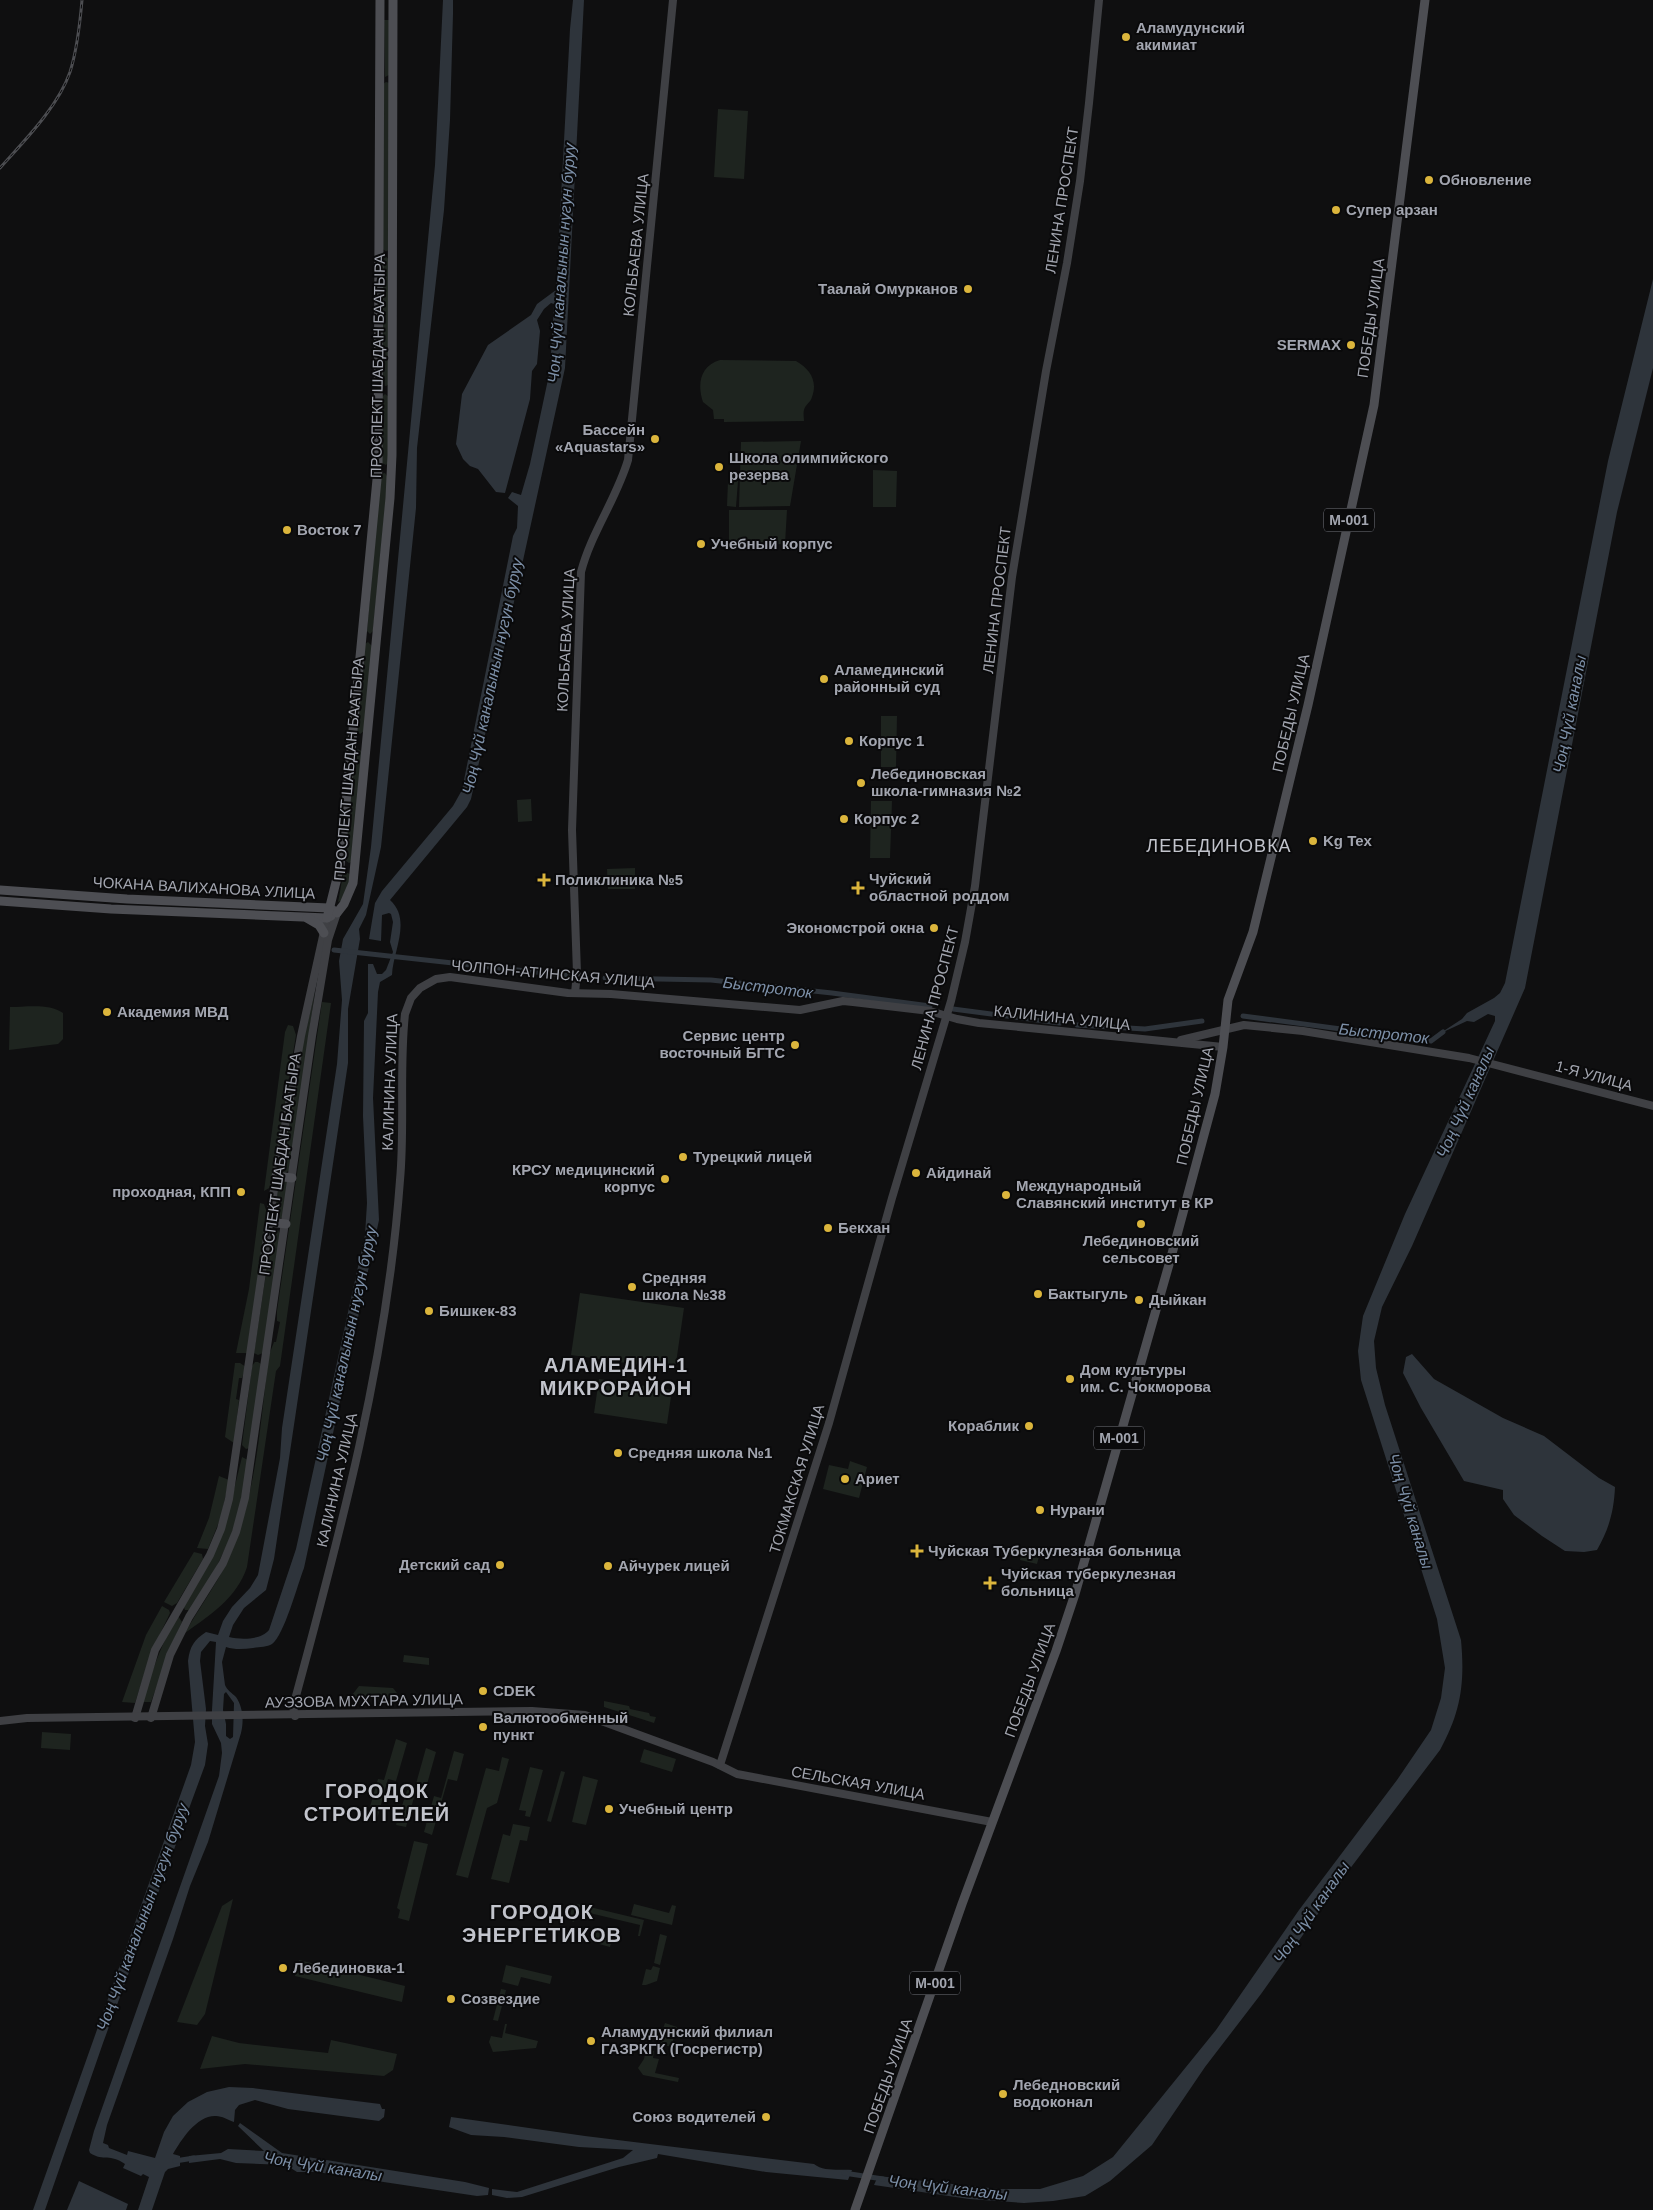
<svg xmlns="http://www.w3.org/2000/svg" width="1653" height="2210" viewBox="0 0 1653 2210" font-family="Arial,sans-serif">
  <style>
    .green { fill: #1e241f }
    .water { fill: #2e343b; fill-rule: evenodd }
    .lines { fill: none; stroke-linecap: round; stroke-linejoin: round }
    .canal { stroke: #2e343b; stroke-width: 5 }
    .secondary { stroke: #3f4044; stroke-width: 8 }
    .primary { stroke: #4d4e53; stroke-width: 9 }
    .rail-casing { stroke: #4c4d51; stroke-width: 3 }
    .rail { stroke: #0a0a0b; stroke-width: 1; stroke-dasharray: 4; stroke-linecap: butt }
    .poi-dot { fill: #dbb53c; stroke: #0a0a0b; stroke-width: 2 }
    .labels { text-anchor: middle; stroke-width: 4; stroke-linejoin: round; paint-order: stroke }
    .shield { fill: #0a0a0b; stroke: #74767e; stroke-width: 1 }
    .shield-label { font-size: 14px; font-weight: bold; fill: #a2a5af }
    .poi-label { font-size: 15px; font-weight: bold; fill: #a2a5af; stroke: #0a0a0b; text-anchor: start }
    .street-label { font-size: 15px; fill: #a2a5af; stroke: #0a0a0b }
    .water-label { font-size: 16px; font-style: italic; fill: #7c8fa7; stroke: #0a0a0b }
    .quarter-label { font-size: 18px; letter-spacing: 1px; fill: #c2c4cc; stroke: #0a0a0b }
    .district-label { font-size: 20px; font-weight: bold; letter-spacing: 1px; fill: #c2c4cc; stroke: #0a0a0b }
  </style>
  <rect width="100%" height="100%" fill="#0f0f10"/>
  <g class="green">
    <path d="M384,20H389V75L385,77Z"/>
    <path d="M386,82L390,83V250L386,251L382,249L383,84Z"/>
    <path d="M718,109L748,111L744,179L714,177Z"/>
    <path d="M386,257L390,260L389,384L386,386L382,385L383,259Z"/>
    <path d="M720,360L796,361C810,369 818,381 812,397C811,402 805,405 804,410C803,413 804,418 804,421L724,422V419H714L713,410L703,402C697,384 700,366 720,360Z"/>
    <path d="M385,394L389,397L388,463L386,465L382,463V397Z"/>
    <path d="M801,441L790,506L739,507L741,442Z"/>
    <path d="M873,470L897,471L896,507H873Z"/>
    <path d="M385,473L388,478L373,631L370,634L367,631L381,474Z"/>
    <path d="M728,481H738L736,507L727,506Z"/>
    <path d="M729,510H787L785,544L729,546Z"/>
    <path d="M368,642L372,646L364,731L360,734L357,731L365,644Z"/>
    <path d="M881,716H897L896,767H881Z"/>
    <path d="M357,749L362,751L351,862L349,863L345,860L355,750Z"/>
    <path d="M531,799L532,821L518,822L517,800Z"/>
    <path d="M871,801H892L890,858H870Z"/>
    <path d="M635,868V889H608L607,869Z"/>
    <path d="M345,872L350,874V881L341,901L338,902L343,875Z"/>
    <path d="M315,991L290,1170L285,1173L280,1168L298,1063Z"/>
    <path d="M322,1002L331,1003L280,1366L276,1371L247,1567C237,1598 210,1615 185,1633C199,1608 216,1585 228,1560C257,1496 260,1423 269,1355L274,1342H276L280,1322L277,1321V1311Z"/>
    <path d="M10,1007C25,1007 50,1003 63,1013V1039L58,1044L9,1050Z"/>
    <path d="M288,1025L293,1026L296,1035L271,1187L264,1191L285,1032Z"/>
    <path d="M284,1180L288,1182L283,1217L279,1219L274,1215L279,1182Z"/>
    <path d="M260,1203L264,1204L267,1213L247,1353H236L249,1289Z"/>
    <path d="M274,1230H278L281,1235L263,1353L258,1355L254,1353L272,1233Z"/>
    <path d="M580,1293L684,1308L675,1370L571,1355Z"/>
    <path d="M255,1362H258L261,1364L250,1448L246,1449L242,1445L252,1366Z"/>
    <path d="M235,1363H240L246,1367L242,1378H239L236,1399L239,1400L234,1443L225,1437Z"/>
    <path d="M599,1379L672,1390L667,1424L594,1413Z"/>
    <path d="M242,1457L248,1460C243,1492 238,1524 223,1553C214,1573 202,1591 190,1610H185L183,1605L224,1530Z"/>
    <path d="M850,1461L867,1467L859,1498L823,1489L829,1465L848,1469Z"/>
    <path d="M219,1476L229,1480L221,1517L208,1549L197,1548L209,1518Z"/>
    <path d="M1023,1548L1040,1553L1037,1564L1020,1560Z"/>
    <path d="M194,1552L202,1554L203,1559L177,1603L172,1606L164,1602Z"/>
    <path d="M162,1606L169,1610L170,1613L151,1653L135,1703L122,1702L146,1635Z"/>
    <path d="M178,1616L182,1622L174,1639L151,1702H142C152,1672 161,1643 178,1616Z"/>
    <path d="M404,1655L429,1658V1665L403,1662Z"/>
    <path d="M359,1686L393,1688L401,1698L349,1699Z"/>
    <path d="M604,1701L629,1706L630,1709L649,1713L650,1716L656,1717L654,1723L604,1707Z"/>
    <path d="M42,1732L71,1734L70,1750L41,1748Z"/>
    <path d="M396,1739L407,1743L396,1781L388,1779L377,1819L367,1817L378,1779L384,1780Z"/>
    <path d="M426,1748L436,1752L426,1788L417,1786L406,1827L396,1825L407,1790L414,1791Z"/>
    <path d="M644,1749L676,1759L672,1772L640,1762Z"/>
    <path d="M454,1751L464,1754L457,1781L448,1779L432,1835L424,1832L434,1796L441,1798Z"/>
    <path d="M502,1757L509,1759L497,1803L487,1808L468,1878L456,1875L486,1768L499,1771Z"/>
    <path d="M530,1767L543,1770L530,1817L525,1816L526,1811L519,1810Z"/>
    <path d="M561,1771L565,1772L551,1822L547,1821Z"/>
    <path d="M583,1776L598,1780L586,1825L572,1822Z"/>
    <path d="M513,1824L530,1827L527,1841L520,1840L509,1883L491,1879L503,1834L510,1836Z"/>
    <path d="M414,1841L428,1844L409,1921L398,1918L400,1910L397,1908Z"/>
    <path d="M233,1899L205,2014L197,2025L177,2022L222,1906Z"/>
    <path d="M573,1903L644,1920L640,1936H638L640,1925L577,1910L574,1922L569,1920Z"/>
    <path d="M634,1904L669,1913L672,1905L676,1906L672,1925L631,1915Z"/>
    <path d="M591,1930L613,1936L610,1947L588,1941Z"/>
    <path d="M660,1934L667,1936L660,1965L654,1963Z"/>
    <path d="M299,1960L405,1986L402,2002L295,1976Z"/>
    <path d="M506,1965L552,1976L550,1984L521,1977L518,1986L502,1982Z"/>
    <path d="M653,1966L660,1968L657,1981L646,1985H642L646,1969L651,1970Z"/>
    <path d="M501,1989L506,1990L498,2021L493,2020Z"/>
    <path d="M665,2023L677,2027L671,2047L658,2043Z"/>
    <path d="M505,2024H507L505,2033L538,2041L536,2048L493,2052L489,2042L491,2036L502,2038Z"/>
    <path d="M212,2036L239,2043L328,2053L331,2040L397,2054L393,2070L384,2076L245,2064L200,2069Z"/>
    <path d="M646,2049L654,2051L653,2058L659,2059L655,2073L679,2078L678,2082L643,2075L638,2068L644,2059Z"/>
  </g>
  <g class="water">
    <path d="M443,0H453V14L450,120L444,210L417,448L416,508L381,847L366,915L359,929L360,939L348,1009V1063L274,1559L266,1590L244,1608L233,1625L229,1637C241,1640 261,1640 269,1630L296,1549L365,1235L367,1203L363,1116L364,1021L368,1013V964H373L377,974H382L386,970L393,952L390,942L393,922L391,914L389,913L382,915L381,941L369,939L375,903L382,891L453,806L462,790L513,536L517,528L518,506L508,498L512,492L521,495L530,464L550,370L554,304L551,303L544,309L537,320L540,331L537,364L532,371L530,399L505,493L496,492L478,469L470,466L463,459L456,444L462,394L488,345L531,315L537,304L556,290L570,29L573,0H584L565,368L471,799L467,807L390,900C412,920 393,951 392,975L380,982L378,992L373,1098L379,1220L304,1568C298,1583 284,1636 272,1644C267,1647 259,1647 253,1648C244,1649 235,1650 226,1647L222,1662L225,1685C227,1690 232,1693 236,1697C243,1707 244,1721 241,1733L208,1842L190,1886L173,1939L107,2125L103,2143L108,2145L109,2148L127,2155L128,2151L155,2158L164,2132L173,2116L188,2102L207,2092L229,2087L253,2088L380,2104L382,2109H385L384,2117L379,2121L288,2109L255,2100L239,2105L235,2110L234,2122C228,2120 222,2116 216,2116C197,2115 181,2140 173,2154L180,2156V2166L168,2169L165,2172L152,2210H138L149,2177L143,2174L141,2176L123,2168L125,2164C110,2153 104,2162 90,2153L89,2150L94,2131L219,1776L222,1753L221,1743L212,1724V1710L216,1642L210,1641L201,1652L200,1661L206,1709L205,1726L208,1744L205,1765L103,2043L45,2210H33L191,1765L195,1742L188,1661C190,1646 194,1640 206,1632L218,1635L223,1621L232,1607L250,1588L258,1575L280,1458L282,1428L337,1064L342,1000L339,961L343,939L363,904L371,847L435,165ZM226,1692L234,1703L233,1737L230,1739L226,1736V1724L223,1710L224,1694Z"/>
    <path d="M1653,279V368L1617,512L1525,988L1412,1246L1382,1307L1374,1341L1376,1368L1385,1405L1461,1640C1465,1683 1461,1712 1440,1750L1352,1866L1261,1994L1205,2067L1152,2145L1110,2181L1085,2196L1053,2201L1024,2203L969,2199L874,2185L878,2176L999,2189H1040L1083,2176L1113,2157L1216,2030L1299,1910L1397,1780L1431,1730L1441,1698L1445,1668L1437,1619L1361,1380L1358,1351L1363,1316L1405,1214L1495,1021V1016L1488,1014L1474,1022L1467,1021L1439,1034L1462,1019L1467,1013L1494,998L1500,993L1505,983L1608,461Z"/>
    <path d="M1412,1354L1434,1379L1503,1418L1544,1436L1599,1478L1615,1487C1614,1511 1609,1529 1597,1550L1584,1552L1565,1551L1542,1536L1514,1515L1503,1499V1490L1464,1481L1421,1408L1403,1373L1406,1357Z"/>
    <path d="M451,2117L585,2136L814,2164C824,2172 840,2169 852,2170L848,2180L766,2172L658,2154L657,2158L619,2167L522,2197L507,2198L492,2195V2189L517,2192L623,2158L633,2150L579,2147L504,2137L471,2135L449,2127Z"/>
    <path d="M240,2123L282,2153L465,2182L489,2188L488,2195L477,2196L317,2172H297L286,2165L236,2163L220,2159L189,2163V2156L221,2153L228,2149L264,2151L238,2126Z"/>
    <path d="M79,2181L128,2204L126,2210H67Z"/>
  </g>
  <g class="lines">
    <g class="canal">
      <path d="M334,950L582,977"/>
      <path d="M605,978L711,980L832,993L930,1006"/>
      <path d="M953,1009L1060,1023"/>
      <path d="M1243,1016L1431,1041L1443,1032"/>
      <path d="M1077,1025L1145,1029L1202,1021"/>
      <path d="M175,2161L194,2158"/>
      <path d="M844,2173L883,2179"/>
    </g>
    <g class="secondary">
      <path d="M575,993L577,973L572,830L581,572C591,533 616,500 628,460L673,0"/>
      <path d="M1181,1040L1244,1025L1303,1031L1469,1058L1653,1106"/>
      <path d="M295,1716L293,1707C340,1534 387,1360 400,1180C405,1125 399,1069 405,1014L411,998L420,988L436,979L450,977L568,993L611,994L800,1010L843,1001L853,1002L930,1011L957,1019L979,1023L1223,1047"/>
      <path d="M135,1718L155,1650L210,1555L221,1529L229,1499L276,1176L301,1036L327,918"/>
      <path d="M151,1718L170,1655L189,1617L223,1563L236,1532L245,1498L312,1036L328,940L337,913"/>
      <path d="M0,1721L27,1718L532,1711L585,1715L713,1762L737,1774L992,1822"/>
      <path d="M720,1765L829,1423L892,1198L951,1001L965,942L975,886L1012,577L1046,371L1067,263L1080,181L1089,103L1099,0"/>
    </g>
    <g class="primary">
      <path d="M0,890L127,899L329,908L333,910"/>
      <path d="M0,901L111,909L327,918L331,916"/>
      <path d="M337,913L344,904L353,883L390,498L392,455L393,0"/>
      <path d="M307,918L319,925L324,933"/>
      <path d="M327,918L340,866L378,469L380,0"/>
      <path d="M276,1176L292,1178"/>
      <path d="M270,1222L286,1224"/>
      <path d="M855,2210L962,1904L1056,1651L1075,1594L1170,1261L1215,1094L1223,1047L1228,1000L1253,932L1308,705L1374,405L1425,0"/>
    </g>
    <g class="rail-casing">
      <path id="rail" d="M0,168C24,141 58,107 70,72C77,50 80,23 82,0"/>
    </g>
    <use href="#rail" class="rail"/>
  </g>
  <g class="poi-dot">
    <circle cx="1126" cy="37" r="5"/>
    <circle cx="1429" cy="180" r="5"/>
    <circle cx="1336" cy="210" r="5"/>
    <circle cx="968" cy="289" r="5"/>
    <circle cx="1351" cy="345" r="5"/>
    <circle cx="655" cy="439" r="5"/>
    <circle cx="719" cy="467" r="5"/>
    <circle cx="287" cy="530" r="5"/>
    <circle cx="701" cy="544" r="5"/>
    <circle cx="824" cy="679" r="5"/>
    <circle cx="849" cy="741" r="5"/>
    <circle cx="861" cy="783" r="5"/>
    <circle cx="844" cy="819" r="5"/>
    <circle cx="1313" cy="841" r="5"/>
    <path d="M541.5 872.5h5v5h5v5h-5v5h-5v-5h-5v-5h5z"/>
    <path d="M855.5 880.5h5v5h5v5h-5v5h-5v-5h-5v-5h5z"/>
    <circle cx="934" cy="928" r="5"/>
    <circle cx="107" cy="1012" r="5"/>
    <circle cx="795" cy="1045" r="5"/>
    <circle cx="683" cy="1157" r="5"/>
    <circle cx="916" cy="1173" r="5"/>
    <circle cx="665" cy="1179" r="5"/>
    <circle cx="241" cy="1192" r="5"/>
    <circle cx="1006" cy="1195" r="5"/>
    <circle cx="1141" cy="1224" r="5"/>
    <circle cx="828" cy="1228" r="5"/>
    <circle cx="632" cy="1287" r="5"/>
    <circle cx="1038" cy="1294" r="5"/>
    <circle cx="1139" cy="1300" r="5"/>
    <circle cx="429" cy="1311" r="5"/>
    <circle cx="1070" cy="1379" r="5"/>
    <circle cx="1029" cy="1426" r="5"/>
    <circle cx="618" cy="1453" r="5"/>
    <circle cx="845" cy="1479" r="5"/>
    <circle cx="1040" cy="1510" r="5"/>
    <path d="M914.5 1543.5h5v5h5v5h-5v5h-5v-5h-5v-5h5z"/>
    <circle cx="500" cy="1565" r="5"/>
    <circle cx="608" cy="1566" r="5"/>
    <path d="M987.5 1575.5h5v5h5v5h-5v5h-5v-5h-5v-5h5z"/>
    <circle cx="483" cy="1691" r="5"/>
    <circle cx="483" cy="1727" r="5"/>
    <circle cx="609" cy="1809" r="5"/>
    <circle cx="283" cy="1968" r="5"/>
    <circle cx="451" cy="1999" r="5"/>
    <circle cx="591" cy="2041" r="5"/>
    <circle cx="1003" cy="2094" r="5"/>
    <circle cx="766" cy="2117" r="5"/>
  </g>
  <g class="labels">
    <g class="shield">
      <rect x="1324" y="508.5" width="50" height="23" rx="4"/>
      <rect x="1094" y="1426.5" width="50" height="23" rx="4"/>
      <rect x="910" y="1971.5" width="50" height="23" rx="4"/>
    </g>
    <g class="shield-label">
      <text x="1349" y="525">М-001</text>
      <text x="1119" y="1443">М-001</text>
      <text x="935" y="1988">М-001</text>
    </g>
    <g class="poi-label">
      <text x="1136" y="33">Аламудунский<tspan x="1136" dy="17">акимиат</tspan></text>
      <text x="1439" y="185">Обновление</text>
      <text x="1346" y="215">Супер арзан</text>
      <text x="958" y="294" text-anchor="end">Таалай Омурканов</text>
      <text x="1341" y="350" text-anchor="end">SERMAX</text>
      <text x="645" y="435" text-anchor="end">Бассейн<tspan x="645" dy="17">«Aquastars»</tspan></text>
      <text x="729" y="463">Школа олимпийского<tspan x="729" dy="17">резерва</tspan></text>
      <text x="297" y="535">Восток 7</text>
      <text x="711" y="549">Учебный корпус</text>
      <text x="834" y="675">Аламединский<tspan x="834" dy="17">районный суд</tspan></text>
      <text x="859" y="746">Корпус 1</text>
      <text x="871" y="779">Лебединовская<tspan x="871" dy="17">школа-гимназия №2</tspan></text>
      <text x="854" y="824">Корпус 2</text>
      <text x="1323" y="846">Kg Tex</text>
      <text x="869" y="884">Чуйский<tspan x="869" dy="17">областной роддом</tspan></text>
      <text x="555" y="885">Поликлиника №5</text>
      <text x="924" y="933" text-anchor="end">Экономстрой окна</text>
      <text x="117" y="1017">Академия МВД</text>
      <text x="785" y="1041" text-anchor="end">Сервис центр<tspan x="785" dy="17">восточный БГТС</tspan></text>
      <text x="693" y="1162">Турецкий лицей</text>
      <text x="655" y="1175" text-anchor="end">КРСУ медицинский<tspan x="655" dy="17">корпус</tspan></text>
      <text x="926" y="1178">Айдинай</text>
      <text x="1016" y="1191">Международный<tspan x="1016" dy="17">Славянский институт в КР</tspan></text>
      <text x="231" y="1197" text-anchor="end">проходная, КПП</text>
      <text x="838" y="1233">Бекхан</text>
      <text x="1141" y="1246" text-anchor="middle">Лебединовский<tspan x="1141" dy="17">сельсовет</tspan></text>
      <text x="642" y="1283">Средняя<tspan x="642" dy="17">школа №38</tspan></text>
      <text x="1048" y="1299">Бактыгуль</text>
      <text x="1149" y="1305">Дыйкан</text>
      <text x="439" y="1316">Бишкек-83</text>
      <text x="1080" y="1375">Дом культуры<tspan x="1080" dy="17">им. С. Чокморова</tspan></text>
      <text x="1019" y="1431" text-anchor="end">Кораблик</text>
      <text x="628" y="1458">Средняя школа №1</text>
      <text x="855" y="1484">Ариет</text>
      <text x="1050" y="1515">Нурани</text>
      <text x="928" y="1556">Чуйская Туберкулезная больница</text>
      <text x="490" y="1570" text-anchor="end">Детский сад</text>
      <text x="618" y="1571">Айчурек лицей</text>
      <text x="1001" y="1579">Чуйская туберкулезная<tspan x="1001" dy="17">больница</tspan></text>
      <text x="493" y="1696">CDEK</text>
      <text x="493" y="1723">Валютообменный<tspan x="493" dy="17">пункт</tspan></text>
      <text x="619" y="1814">Учебный центр</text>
      <text x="293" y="1973">Лебединовка-1</text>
      <text x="461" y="2004">Созвездие</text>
      <text x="601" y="2037">Аламудунский филиал<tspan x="601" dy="17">ГАЗРКГК (Госрегистр)</tspan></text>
      <text x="1013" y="2090">Лебедновский<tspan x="1013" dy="17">водоконал</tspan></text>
      <text x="756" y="2122" text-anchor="end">Союз водителей</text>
    </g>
    <g class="street-label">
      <text transform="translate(1062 200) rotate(-81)" y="5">ЛЕНИНА ПРОСПЕКТ</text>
      <text transform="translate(636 245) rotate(-84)" y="5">КОЛЬБАЕВА УЛИЦА</text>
      <text transform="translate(1371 318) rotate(-82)" y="5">ПОБЕДЫ УЛИЦА</text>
      <text transform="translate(378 366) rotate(-89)" y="5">ПРОСПЕКТ ШАБДАН БААТЫРА</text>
      <text transform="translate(997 600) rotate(-83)" y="5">ЛЕНИНА ПРОСПЕКТ</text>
      <text transform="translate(566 640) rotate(-87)" y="5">КОЛЬБАЕВА УЛИЦА</text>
      <text transform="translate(1291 713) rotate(-77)" y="5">ПОБЕДЫ УЛИЦА</text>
      <text transform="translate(349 769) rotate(-85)" y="5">ПРОСПЕКТ ШАБДАН БААТЫРА</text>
      <text transform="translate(204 888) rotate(3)" y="5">ЧОКАНА ВАЛИХАНОВА УЛИЦА</text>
      <text transform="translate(553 974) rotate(5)" y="5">ЧОЛПОН-АТИНСКАЯ УЛИЦА</text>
      <text transform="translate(935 998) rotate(-75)" y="5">ЛЕНИНА ПРОСПЕКТ</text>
      <text transform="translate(1062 1018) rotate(6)" y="5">КАЛИНИНА УЛИЦА</text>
      <text transform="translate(1594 1076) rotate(15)" y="5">1-Я УЛИЦА</text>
      <text transform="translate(390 1082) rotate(-88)" y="5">КАЛИНИНА УЛИЦА</text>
      <text transform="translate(1195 1106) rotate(-77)" y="5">ПОБЕДЫ УЛИЦА</text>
      <text transform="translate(280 1164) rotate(-82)" y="5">ПРОСПЕКТ ШАБДАН БААТЫРА</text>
      <text transform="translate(797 1479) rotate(-73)" y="5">ТОКМАКСКАЯ УЛИЦА</text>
      <text transform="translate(337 1480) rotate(-77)" y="5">КАЛИНИНА УЛИЦА</text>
      <text transform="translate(1030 1680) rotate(-70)" y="5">ПОБЕДЫ УЛИЦА</text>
      <text transform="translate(364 1701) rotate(-1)" y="5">АУЭЗОВА МУХТАРА УЛИЦА</text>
      <text transform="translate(858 1783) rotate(10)" y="5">СЕЛЬСКАЯ УЛИЦА</text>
      <text transform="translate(888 2076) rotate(-71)" y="5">ПОБЕДЫ УЛИЦА</text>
    </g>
    <g class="water-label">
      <text transform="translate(561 263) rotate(-86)" y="6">Чоң Чүй каналынын нугун буруу</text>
      <text transform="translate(492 676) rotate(-78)" y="6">Чоң Чүй каналынын нугун буруу</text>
      <text transform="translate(1569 714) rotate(-79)" y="6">Чоң Чүй каналы</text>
      <text transform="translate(768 987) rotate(7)" y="6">Быстроток</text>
      <text transform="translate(1384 1033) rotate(6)" y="6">Быстроток</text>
      <text transform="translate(1465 1102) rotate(-66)" y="6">Чоң Чүй каналы</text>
      <text transform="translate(346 1344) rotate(-78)" y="6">Чоң Чүй каналынын нугун буруу</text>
      <text transform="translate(1411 1511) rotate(73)" y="6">Чоң Чүй каналы</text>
      <text transform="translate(1311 1912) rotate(-55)" y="6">Чоң Чүй каналы</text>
      <text transform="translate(142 1917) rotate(-70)" y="6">Чоң Чүй каналынын нугун буруу</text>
      <text transform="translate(323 2166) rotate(9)" y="6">Чоң Чүй каналы</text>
      <text transform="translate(948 2187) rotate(7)" y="6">Чоң Чүй каналы</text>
    </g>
    <g class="quarter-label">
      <text x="1219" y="852">ЛЕБЕДИНОВКА</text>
    </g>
    <g class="district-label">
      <text x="616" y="1372">АЛАМЕДИН-1<tspan x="616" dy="23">МИКРОРАЙОН</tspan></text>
      <text x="377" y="1798">ГОРОДОК<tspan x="377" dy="23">СТРОИТЕЛЕЙ</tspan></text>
      <text x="542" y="1919">ГОРОДОК<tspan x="542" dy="23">ЭНЕРГЕТИКОВ</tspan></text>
    </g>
  </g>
</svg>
